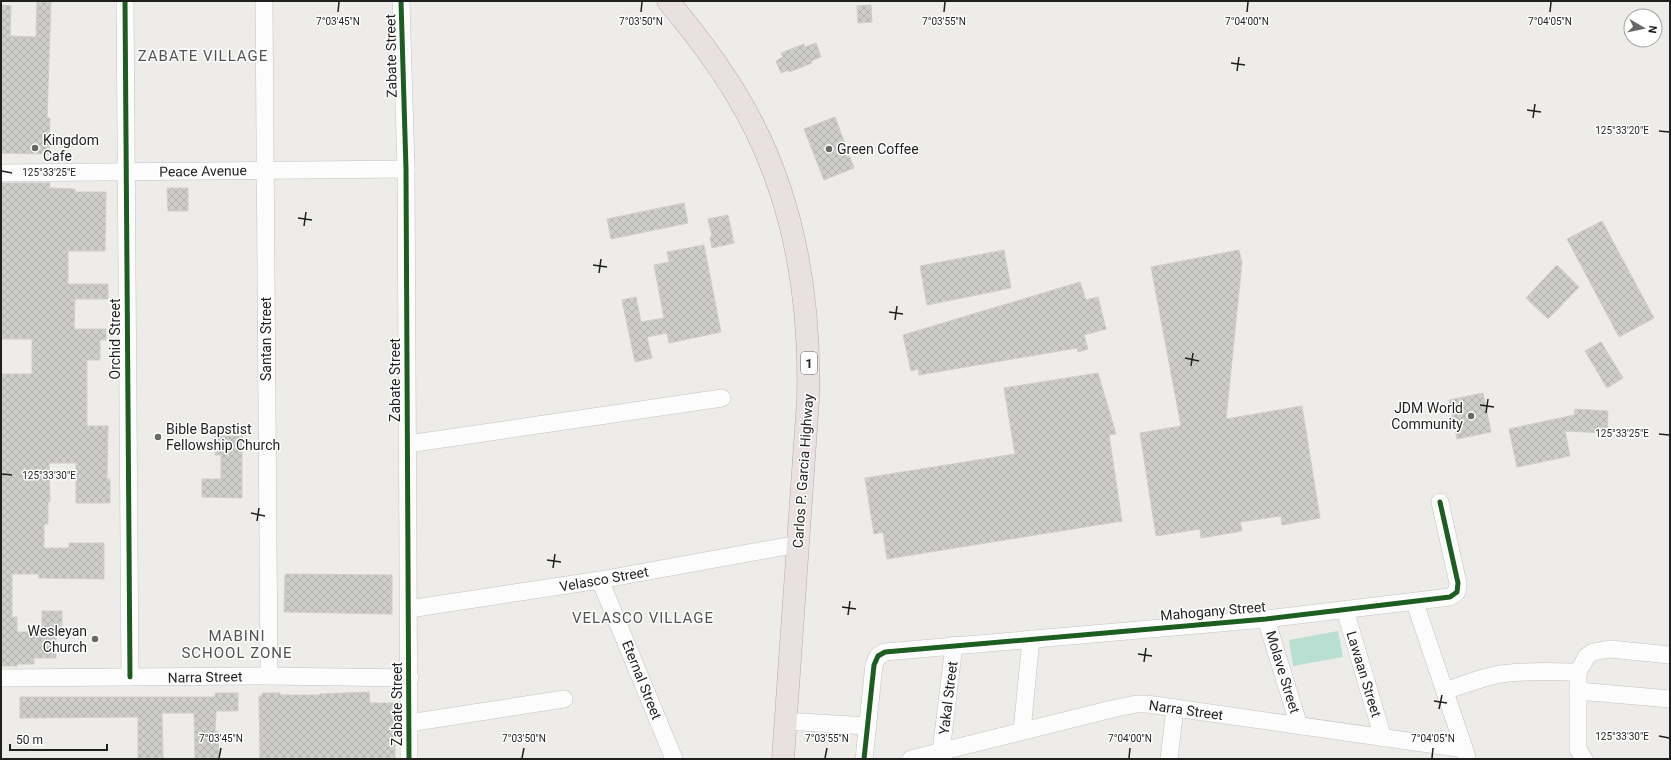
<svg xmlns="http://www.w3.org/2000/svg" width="1671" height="760" viewBox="0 0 1671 760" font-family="Roboto,sans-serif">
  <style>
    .pitch { fill: #b9dfd2 }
    .building { fill: url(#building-cross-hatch); stroke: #d0ceca }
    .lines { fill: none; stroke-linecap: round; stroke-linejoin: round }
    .minor-casing { stroke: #c3c2c1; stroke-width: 18 }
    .highway-casing { stroke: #bea3a9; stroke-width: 23 }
    .minor { stroke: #fcfcfc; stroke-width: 17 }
    .highway { stroke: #e9e1e1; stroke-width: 22 }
    .cycleway-casing { stroke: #fff; stroke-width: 8 }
    .cycleway { stroke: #1b5e20; stroke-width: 5 }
    .ticks { fill: none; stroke: #1f1f1f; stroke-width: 1.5 }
    .poi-dot { fill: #676766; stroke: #fff; stroke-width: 1.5 }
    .labels { text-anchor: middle; stroke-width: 3; stroke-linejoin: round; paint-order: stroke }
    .shield { fill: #fff; stroke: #626262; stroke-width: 1 }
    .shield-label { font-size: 13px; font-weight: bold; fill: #1f1f1f }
    .street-label { font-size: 14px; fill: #1f1f1f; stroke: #fff }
    .poi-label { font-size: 14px; fill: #1f1f1f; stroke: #fff; text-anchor: start }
    .neighbourhood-label { font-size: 15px; letter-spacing: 1px; fill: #525252; stroke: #fff }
    .ticks-label { font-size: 10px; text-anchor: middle; fill: #1f1f1f; stroke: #fff; stroke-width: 3; stroke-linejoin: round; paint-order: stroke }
  </style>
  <defs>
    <pattern id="building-cross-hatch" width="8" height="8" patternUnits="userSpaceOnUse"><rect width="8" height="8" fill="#cecdca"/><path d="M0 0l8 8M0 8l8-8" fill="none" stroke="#b0b0ad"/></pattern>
  </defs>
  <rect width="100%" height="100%" fill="#edece9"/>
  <path class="pitch" d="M1338,631L1343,657L1293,666L1289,640Z"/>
  <g class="building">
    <path d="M37,1H51L47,118H50L49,154L1,153V5L11,6L10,36L36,37Z"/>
    <path d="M871,5L872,22L858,23L857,6Z"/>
    <path d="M816,43L821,57L811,61L812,63L789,72L788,70L781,73L776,61L783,57L781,53L804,44L805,47Z"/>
    <path d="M835,117L854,168L824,180L804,129Z"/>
    <path d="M1,183H50L49,188L75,189V192H106L105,251H68V284H108V299H75L74,329H106V340H100V360H87V426H108L107,479H110V503H76V463H49L50,502H48V524H44V548H69V543H104V579L39,578V574H12V617H17V632H42V611H62V630H56V658H34V664H17V666H1V374H32V339H1Z"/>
    <path d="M167,188H188V211H168Z"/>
    <path d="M684,203L688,223L611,239L607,219Z"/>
    <path d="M728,215L734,243L712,248L710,237L712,236L708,219Z"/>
    <path d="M1602,221L1654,318L1619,337L1567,239Z"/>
    <path d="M704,245L721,332L669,343L667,333L647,337L652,358L635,362L622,300L636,297L641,322L664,318L654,265L669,262L667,252Z"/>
    <path d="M1004,250L1011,288L927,305L920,266Z"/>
    <path d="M1239,250L1242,262L1226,419L1302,406L1320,518L1282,525L1281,516L1240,522L1242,531L1201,538L1200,529L1156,536L1140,433L1181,426L1151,267Z"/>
    <path d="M1557,265L1579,287L1548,319L1526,298Z"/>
    <path d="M1080,282L1086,300L1098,297L1106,329L1084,335L1088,349L1078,352L1077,348L919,375L918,369L911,371L903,335Z"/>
    <path d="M1601,342L1623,378L1607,388L1585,351Z"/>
    <path d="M1098,373L1116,434L1109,435L1122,521L887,559L883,532L874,534L865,478L1015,454L1004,388Z"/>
    <path d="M1483,393L1491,432L1457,439L1449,400Z"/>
    <path d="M1575,409L1608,411L1607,433L1565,431L1570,456L1517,467L1509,429L1574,415Z"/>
    <path d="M215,436H242V498L202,497V479H221V455H215Z"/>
    <path d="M285,574L392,575V614L284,612Z"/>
    <path d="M369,692L370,703H395V759H260L259,696H262V693H280V695H320V694Z"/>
    <path d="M215,693H238V711H216L215,731H218L219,759H195L194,713H162L163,759H138V717L20,718V697H215Z"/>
  </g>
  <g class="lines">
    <g class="minor-casing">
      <g id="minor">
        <path d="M125,1L130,677"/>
        <path d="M264,1L269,676"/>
        <path d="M401,1L406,169L409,759"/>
        <path d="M1,173L406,169"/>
        <path d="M408,444L722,398"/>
        <path d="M600,580L674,759"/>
        <path d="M1415,603L1467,757"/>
        <path d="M409,609L600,580L798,544"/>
        <path d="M1345,610L1383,738"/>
        <path d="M1266,619L1299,726"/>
        <path d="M1,678L269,676L410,678"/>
        <path d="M1445,691C1463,685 1482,677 1501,674C1526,670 1553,672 1578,672"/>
        <path d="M1578,691L1670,699"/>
        <path d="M785,721L868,726"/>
        <path d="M409,723L564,699"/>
        <path d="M1022,731L1031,639"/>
        <path d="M941,752L954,645"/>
        <path d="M864,759L874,665L878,656L885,652L1266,619L1450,597L1457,592L1458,583L1440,502"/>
        <path d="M911,759L1112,709L1136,704H1147L1464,749"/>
        <path d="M1169,759L1175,708"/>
        <path d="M1584,759L1578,749V672L1587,656L1593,652L1610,649L1670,655"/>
      </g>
    </g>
    <g class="highway-casing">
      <path id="highway" d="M668,1C693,31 716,61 736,94C792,186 811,294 808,400L783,759"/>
    </g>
    <use href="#minor" class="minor"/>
    <use href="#highway" class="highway"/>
    <g class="cycleway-casing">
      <g id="cycleway">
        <path d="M125,1L130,677"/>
        <path d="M401,1L406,169L409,759"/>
        <path d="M864,759L874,665L878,656L885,652L1266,619L1450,597L1457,592L1458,583L1440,502"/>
      </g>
    </g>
    <use href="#cycleway" class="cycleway"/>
  </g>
  <path class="ticks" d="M338,12L339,2M641,12L642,2M944,12L945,2M1247,12L1248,2M1550,12L1551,2M1231,63L1245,65M1237,71L1239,57M1527,110L1541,112M1533,118L1535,104M1659,131L1669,132M2,171L12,173M298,218L312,220M304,226L306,212M593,265L607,267M599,273L601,259M889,312L903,314M895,320L897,306M1185,358L1199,361M1191,366L1193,353M1480,405L1494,407M1486,413L1488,399M1659,434L1669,435M2,474L12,475M251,513L265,516M257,521L259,508M547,560L561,562M553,568L555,554M842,607L856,609M848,615L850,601M1138,654L1152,656M1144,662L1146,648M1434,701L1447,703M1439,709L1442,695M1659,736L1669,738M219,758L221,748M522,758L524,748M825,758L827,748M1129,758L1130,748M1432,758L1433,748"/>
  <g class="poi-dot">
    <circle cx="35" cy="148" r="4"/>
    <circle cx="829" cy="149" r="4"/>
    <circle cx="1471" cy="416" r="4"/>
    <circle cx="158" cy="437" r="4"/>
    <circle cx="95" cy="639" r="4"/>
  </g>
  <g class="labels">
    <rect class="shield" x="801" y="352" width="16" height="22" rx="3"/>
    <g class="shield-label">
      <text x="809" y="368">1</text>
    </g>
    <g class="street-label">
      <text transform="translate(391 56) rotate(-91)" y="5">Zabate Street</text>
      <text transform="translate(203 171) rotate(-1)" y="5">Peace Avenue</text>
      <text transform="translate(115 339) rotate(-90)" y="5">Orchid Street</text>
      <text transform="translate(266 339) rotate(-90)" y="5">Santan Street</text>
      <text transform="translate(395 380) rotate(-90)" y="5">Zabate Street</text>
      <text transform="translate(803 471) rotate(-86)" y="5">Carlos P. Garcia Highway</text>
      <text transform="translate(604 579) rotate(-10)" y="5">Velasco Street</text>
      <text transform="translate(1213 611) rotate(-5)" y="5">Mahogany Street</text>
      <text transform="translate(1283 672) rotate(73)" y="5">Molave Street</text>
      <text transform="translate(1364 674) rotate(73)" y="5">Lawaan Street</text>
      <text transform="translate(205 677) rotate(-1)" y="5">Narra Street</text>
      <text transform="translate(642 680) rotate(68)" y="5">Eternal Street</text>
      <text transform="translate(948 698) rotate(-83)" y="5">Yakal Street</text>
      <text transform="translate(397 704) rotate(-90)" y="5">Zabate Street</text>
      <text transform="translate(1186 710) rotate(8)" y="5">Narra Street</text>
    </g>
    <g class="poi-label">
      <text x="43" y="145">Kingdom<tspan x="43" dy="16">Cafe</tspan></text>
      <text x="837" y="154">Green Coffee</text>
      <text x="1463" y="413" text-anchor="end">JDM World<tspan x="1463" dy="16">Community</tspan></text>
      <text x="166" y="434">Bible Bapstist<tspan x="166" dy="16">Fellowship Church</tspan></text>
      <text x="87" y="636" text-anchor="end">Wesleyan<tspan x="87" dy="16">Church</tspan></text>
    </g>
    <g class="neighbourhood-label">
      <text x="203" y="61">ZABATE VILLAGE</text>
      <text x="643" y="623">VELASCO VILLAGE</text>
      <text x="237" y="641">MABINI<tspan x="237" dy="17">SCHOOL ZONE</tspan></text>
    </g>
  </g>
  <g class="ticks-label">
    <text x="338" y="25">7°03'45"N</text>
    <text x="641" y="25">7°03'50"N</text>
    <text x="944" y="25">7°03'55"N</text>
    <text x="1247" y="25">7°04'00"N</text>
    <text x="1550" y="25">7°04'05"N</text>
    <text x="1622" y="134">125°33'20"E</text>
    <text x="49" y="176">125°33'25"E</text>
    <text x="1622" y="437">125°33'25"E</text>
    <text x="49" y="479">125°33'30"E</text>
    <text x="1622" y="740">125°33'30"E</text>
    <text x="221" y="742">7°03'45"N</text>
    <text x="524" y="742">7°03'50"N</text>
    <text x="827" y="742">7°03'55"N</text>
    <text x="1130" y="742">7°04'00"N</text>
    <text x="1433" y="742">7°04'05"N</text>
  </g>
  <rect width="1671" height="760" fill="none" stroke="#1f1f1f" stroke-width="4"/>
  <g transform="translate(1643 28) rotate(99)"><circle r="19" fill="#ffffff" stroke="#a5a5a5"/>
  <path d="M0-3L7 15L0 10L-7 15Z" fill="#676766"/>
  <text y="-6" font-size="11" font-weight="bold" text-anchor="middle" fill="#1f1f1f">N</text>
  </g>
  <path d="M10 744v6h97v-6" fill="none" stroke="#1f1f1f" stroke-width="2"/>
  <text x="16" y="744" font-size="12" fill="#1f1f1f" stroke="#ffffff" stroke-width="3" paint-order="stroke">50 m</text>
</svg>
